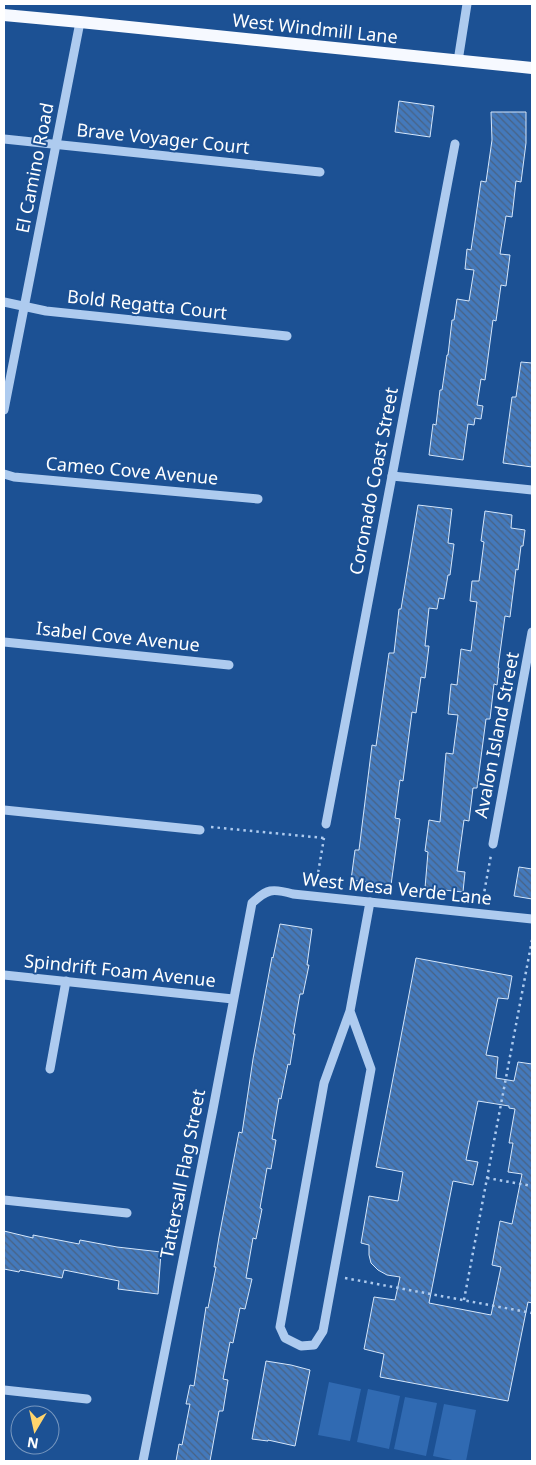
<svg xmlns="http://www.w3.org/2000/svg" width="536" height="1465" viewBox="0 0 536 1465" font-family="'Noto Sans',sans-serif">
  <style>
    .grass { fill: #306ab2 }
    .building { fill: url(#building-back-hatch); stroke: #d4e6fb; fill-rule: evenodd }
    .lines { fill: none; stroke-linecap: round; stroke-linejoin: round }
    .path { stroke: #aecbef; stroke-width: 2.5; stroke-dasharray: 2.5 4; stroke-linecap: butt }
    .minor { stroke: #aecbef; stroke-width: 9 }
    .major { stroke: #f6f9ff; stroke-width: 12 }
    .labels { text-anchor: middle; stroke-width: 4; stroke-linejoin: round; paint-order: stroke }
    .street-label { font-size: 18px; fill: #fff; stroke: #1c5194 }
  </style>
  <defs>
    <pattern id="building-back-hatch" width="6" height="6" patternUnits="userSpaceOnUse" patternTransform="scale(1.25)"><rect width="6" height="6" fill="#4479bb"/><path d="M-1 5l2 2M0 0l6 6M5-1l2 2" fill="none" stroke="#486284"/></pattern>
  </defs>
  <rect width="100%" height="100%" fill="#1c5194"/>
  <g class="grass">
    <path d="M329,1382L361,1389L350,1441L318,1435Z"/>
    <path d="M368,1389L400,1396L389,1449L357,1442Z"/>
    <path d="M405,1397L437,1403L426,1456L394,1449Z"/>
    <path d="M444,1404L476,1410L466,1461H457L433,1456Z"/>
  </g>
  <g class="building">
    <path d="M399,101L434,106L430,137L395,132Z"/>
    <path d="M491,112H526V143L521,182L516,181L512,217L506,216L500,254L510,255L506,286L501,285L496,321L493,320L485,380L481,379L477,405L483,406L481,419L475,418L474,425L468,424L463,460L429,455L433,424L436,425L440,390H442L447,355H448L452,320H454L457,299L469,301L474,270L465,269L467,249L471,250L481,181L486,182L492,140Z"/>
    <path d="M521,362L532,363V467L503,463L512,397H516Z"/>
    <path d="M418,505L452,509L448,543L454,544L450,575H448L444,599L439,598L437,609L429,608L425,646H429L425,678L421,677L416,713L412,712L403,781L400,780L395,818L400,819L391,885L351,880L355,850H359L372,745L376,746L389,653H394L399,609H401Z"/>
    <path d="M485,511L512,515L511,528L525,530L523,546H521L518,570L516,569L510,617L505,616L498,668H499L497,685L494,684L490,719H486L477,788H473L469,821L464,820L457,871L465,872L463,892L425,888L428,852L425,851L429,820L440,822L446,753L453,754L458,715L448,714L451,684L457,685L461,649L471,651L477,602L470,601L472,581H479L484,542L481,541Z"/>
    <path d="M519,867L532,869V899L514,896Z"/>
    <path d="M280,924L312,929L307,965H309L303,994H300L293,1034H295L290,1065L288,1064L281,1099L279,1098L272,1139L276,1140L271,1169L267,1168L260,1208L262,1209L256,1239L253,1238L246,1278L252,1279L245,1309L240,1308L233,1343L230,1342L223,1379L228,1380L223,1411H219L210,1461H176L179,1444L182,1445L190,1404H186L190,1385L194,1386L206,1307L208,1308L216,1267H214L219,1237L239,1132L242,1133L253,1059L272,957L273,958Z"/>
    <path d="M416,958L512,976L508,999L498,998L486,1055L498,1057L496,1078L514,1081L518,1062L532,1064V1303L528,1302L508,1401L380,1377L384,1354L364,1349L374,1297L395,1300L400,1277L387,1275L378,1270L371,1263L369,1255V1245L361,1243L369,1196L398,1201L403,1172L376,1167ZM478,1101L509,1106V1108L515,1109L509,1143H513L508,1172L522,1174L512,1224L500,1221L492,1265L501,1267L491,1315L429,1303L453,1181L473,1185L478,1162L466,1160Z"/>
    <path d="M4,1231L33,1238V1235L79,1244L80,1240L117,1247L161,1252L158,1294L118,1289L119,1281L64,1270L62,1278L20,1270L19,1272L4,1269Z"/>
    <path d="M266,1361L291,1365L310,1370L295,1446L268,1440V1441L252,1439Z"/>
  </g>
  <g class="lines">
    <g class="path">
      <path d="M211,827L324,838"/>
      <path d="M316,885L324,838"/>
      <path d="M482,904L491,855"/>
      <path d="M487,1178L532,1186"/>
      <path d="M345,1278L532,1313"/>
      <path d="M464,1300L532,940"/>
    </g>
    <g class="minor">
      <path d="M458,61L467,4"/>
      <path d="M4,139L320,172"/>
      <path d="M4,302L46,311L287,336"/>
      <path d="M4,410L80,22"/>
      <path d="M4,474L14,477L258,499"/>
      <path d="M392,476L532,490"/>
      <path d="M4,642L229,665"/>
      <path d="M4,810L200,830"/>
      <path d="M326,824L455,144"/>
      <path d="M493,844L532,632"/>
      <path d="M4,975L233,999"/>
      <path d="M350,1011L371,1069L323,1331L314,1345L301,1346L285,1338L280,1327L324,1083L350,1011L370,902"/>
      <path d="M50,1069L66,981"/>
      <path d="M4,1200L127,1213"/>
      <path d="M4,1390L87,1399"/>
      <path d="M143,1461L213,1109L252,903C267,889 272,888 293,894L532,919"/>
    </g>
    <path class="major" d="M4,15L80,22L532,68"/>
  </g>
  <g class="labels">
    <g class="street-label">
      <text transform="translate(315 29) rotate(6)" y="6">West Windmill Lane</text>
      <text transform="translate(163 139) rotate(6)" y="6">Brave Voyager Court</text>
      <text transform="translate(35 168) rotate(-79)" y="6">El Camino Road</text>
      <text transform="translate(147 305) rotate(6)" y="6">Bold Regatta Court</text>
      <text transform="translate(132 471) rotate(5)" y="6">Cameo Cove Avenue</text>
      <text transform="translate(374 481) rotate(-79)" y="6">Coronado Coast Street</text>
      <text transform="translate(118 637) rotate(6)" y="6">Isabel Cove Avenue</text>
      <text transform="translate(497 735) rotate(-79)" y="6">Avalon Island Street</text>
      <text transform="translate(397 889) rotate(6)" y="6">West Mesa Verde Lane</text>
      <text transform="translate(120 971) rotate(6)" y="6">Spindrift Foam Avenue</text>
      <text transform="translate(183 1174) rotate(-79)" y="6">Tattersall Flag Street</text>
    </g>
  </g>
  <rect width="536" height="1465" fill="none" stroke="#ffffff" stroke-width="10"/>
  <g transform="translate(35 1430) rotate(189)"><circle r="24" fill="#1c5194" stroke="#7797bf"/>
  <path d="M0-4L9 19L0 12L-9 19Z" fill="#ffd46c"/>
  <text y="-8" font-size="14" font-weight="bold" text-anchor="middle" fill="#ffffff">N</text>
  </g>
</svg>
